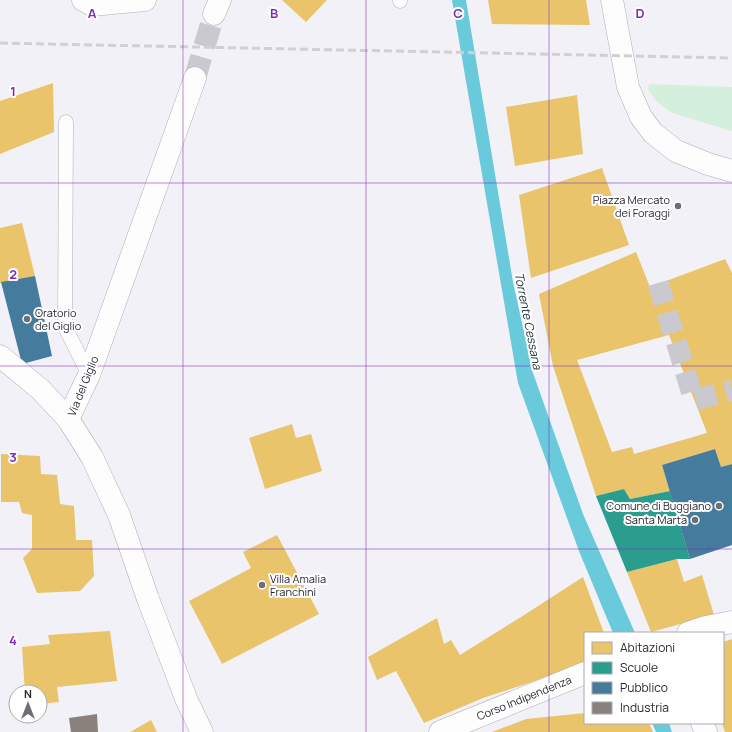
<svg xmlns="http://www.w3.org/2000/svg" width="732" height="732" viewBox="0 0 732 732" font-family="Manrope,sans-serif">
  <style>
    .green { fill: #d4f0dc }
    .water { fill: #68cadb }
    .homes { fill: #e9c46a; fill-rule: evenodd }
    .schools { fill: #2a9d8f }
    .public { fill: #457b9d }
    .industry { fill: #8a817c }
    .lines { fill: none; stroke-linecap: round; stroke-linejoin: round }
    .pedestrian-tunnel { stroke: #cac9d0; stroke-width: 21; stroke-dasharray: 21 10; stroke-linecap: butt }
    .tertiary-tunnel { stroke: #cac9d0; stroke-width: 22; stroke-dasharray: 22 11; stroke-linecap: butt }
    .service-casing { stroke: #aeadb5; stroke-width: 15 }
    .minor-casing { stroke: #aeadb5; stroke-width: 23 }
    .tertiary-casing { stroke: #aeadb5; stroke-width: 23 }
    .service { stroke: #fdfdfe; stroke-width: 14 }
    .minor { stroke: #fdfdfe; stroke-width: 22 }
    .tertiary { stroke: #fdfdfe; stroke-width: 22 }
    .rail { stroke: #d0d0d2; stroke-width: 3; stroke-dasharray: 8 4; stroke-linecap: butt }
    .grid { fill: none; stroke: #7b2cbf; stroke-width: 1; stroke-opacity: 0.55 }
    .poi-dot { fill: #6f6e77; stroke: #fff; stroke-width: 1.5 }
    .labels { text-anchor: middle; stroke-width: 4; stroke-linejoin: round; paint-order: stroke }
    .poi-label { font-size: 11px; fill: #292732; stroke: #fff; text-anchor: end }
    .street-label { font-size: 11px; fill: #292732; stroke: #fff }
    .water-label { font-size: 12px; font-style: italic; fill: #192f33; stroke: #fff }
    .grid-label { font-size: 13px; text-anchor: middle; font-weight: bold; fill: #7b2cbf; stroke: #fff; stroke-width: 4; stroke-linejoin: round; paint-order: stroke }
  </style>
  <rect width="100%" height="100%" fill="#f2f1f7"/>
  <path class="green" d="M649,84L732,87V131L672,113L656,101L648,89Z"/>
  <g class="water">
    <path d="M452,0H466L513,282L533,373L583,514L635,633H613L579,551L518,383Z"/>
    <path d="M652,723H669L672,732H656Z"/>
  </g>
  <g class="homes">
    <path d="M282,0H327L306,22Z"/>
    <path d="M488,0H586L590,25L492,24Z"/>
    <path d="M53,83L54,132L0,154V101Z"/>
    <path d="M577,95L583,154L515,166L506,107Z"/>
    <path d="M602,168L629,245L531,278L519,195Z"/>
    <path d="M22,223L35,276L0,283V228Z"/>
    <path d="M636,252L650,287L725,259L732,273V464L721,467L715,449L662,465L670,491L630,499L624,489L596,496L553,366L539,294ZM669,335L707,433L634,454L632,447L612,452L577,360Z"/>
    <path d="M292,424L296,438L311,434L322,471L265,489L249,438Z"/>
    <path d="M1,454L40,456L41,474L57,475L60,504L74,506L76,540H92L94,576L80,591L37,593L23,558L32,549V515L22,513L19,502H1Z"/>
    <path d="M277,535L319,614L222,664L189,601L251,568L243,552Z"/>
    <path d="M677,559L684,582L702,575L714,615L651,632L627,572Z"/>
    <path d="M583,577L604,633H585V661L541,679L483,698L424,723L396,671L377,680L368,657L437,618L444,644L451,640L460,655L521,617Z"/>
    <path d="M110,631L117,681L57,687L59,702L40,704V692H25L22,647L50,644L48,635Z"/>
    <path d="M732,639V732H725L722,723L723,642Z"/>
    <path d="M585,713V723H649L653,732H492L526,719Z"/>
    <path d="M151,720L157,732H130Z"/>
  </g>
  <path class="schools" d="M624,489L630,499L670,491L690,559H677L627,572L596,496Z"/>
  <g class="public">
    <path d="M35,276L52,356L22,364L1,282Z"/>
    <path d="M715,449L721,467L732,464V545L690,559L662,465Z"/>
  </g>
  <path class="industry" d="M97,714L98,732H71L69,718Z"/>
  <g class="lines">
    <path class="pedestrian-tunnel" d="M658,283L694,400L732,390"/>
    <path class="tertiary-tunnel" d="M195,78L214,14"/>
    <g class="service-casing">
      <g id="service">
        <path d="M400,1V0"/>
        <path d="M66,122L65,327L89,375"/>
      </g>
    </g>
    <g class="minor-casing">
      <g id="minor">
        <path d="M83,0L92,5L145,0"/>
        <path d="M612,0L628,87L641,117L653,133L676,151L708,164L732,171"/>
        <path d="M0,356L40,389L68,419"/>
        <path d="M688,633L706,627L732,622"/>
        <path d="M702,723L706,732"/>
        <path d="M440,732L585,673"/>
      </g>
    </g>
    <g class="tertiary-casing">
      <g id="tertiary">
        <path d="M214,14L220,0"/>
        <path d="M195,78L89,375L68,419L92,457L119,515L148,599L187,701L202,732"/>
      </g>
    </g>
    <use href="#service" class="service"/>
    <use href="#minor" class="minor"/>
    <use href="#tertiary" class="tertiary"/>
    <path class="rail" d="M0,43L732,58"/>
  </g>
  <path class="grid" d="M183,0V732M366,0V732M549,0V732M0,183H732M0,366H732M0,549H732"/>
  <g class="poi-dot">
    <circle cx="678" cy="206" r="4"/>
    <circle cx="27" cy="319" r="4"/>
    <circle cx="719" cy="506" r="4"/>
    <circle cx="695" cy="520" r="4"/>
    <circle cx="262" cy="585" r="4"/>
  </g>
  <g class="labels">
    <g class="poi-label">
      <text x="670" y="204">Piazza Mercato<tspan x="670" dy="13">dei Foraggi</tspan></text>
      <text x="35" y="317" text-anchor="start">Oratorio<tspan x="35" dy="13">del Giglio</tspan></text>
      <text x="711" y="510">Comune di Buggiano</text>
      <text x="687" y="524">Santa Marta</text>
      <text x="270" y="583" text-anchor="start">Villa Amalia<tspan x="270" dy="13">Franchini</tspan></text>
    </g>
    <g class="street-label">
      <text transform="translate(83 386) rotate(-68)" y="4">Via del Giglio</text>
      <text transform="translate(524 698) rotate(-22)" y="4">Corso Indipendenza</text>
    </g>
    <g class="water-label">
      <text transform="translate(528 321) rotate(79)" y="4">Torrente Cessana</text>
    </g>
  </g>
  <g class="grid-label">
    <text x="92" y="18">A</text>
    <text x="274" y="18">B</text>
    <text x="458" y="18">C</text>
    <text x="640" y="18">D</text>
    <text x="13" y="96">1</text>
    <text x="13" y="279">2</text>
    <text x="13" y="462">3</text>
    <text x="13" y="645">4</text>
  </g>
  <rect x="584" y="632" width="140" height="92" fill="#ffffff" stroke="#a9a9ad"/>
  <rect x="592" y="642" width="20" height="12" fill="#e9c46a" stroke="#a9a9ad"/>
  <text x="620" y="652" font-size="12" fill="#292732">Abitazioni</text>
  <rect x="592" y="662" width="20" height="12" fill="#2a9d8f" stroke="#a9a9ad"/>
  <text x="620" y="672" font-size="12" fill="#292732">Scuole</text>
  <rect x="592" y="682" width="20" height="12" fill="#457b9d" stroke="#a9a9ad"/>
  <text x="620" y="692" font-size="12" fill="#292732">Pubblico</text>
  <rect x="592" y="702" width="20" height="12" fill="#8a817c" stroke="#a9a9ad"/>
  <text x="620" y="712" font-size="12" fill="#292732">Industria</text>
  <g transform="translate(28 704)"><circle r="19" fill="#ffffff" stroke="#a9a9ad"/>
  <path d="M0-3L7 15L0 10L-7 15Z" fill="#6f6e77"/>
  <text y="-6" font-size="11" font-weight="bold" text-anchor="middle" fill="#292732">N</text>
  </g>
</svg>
